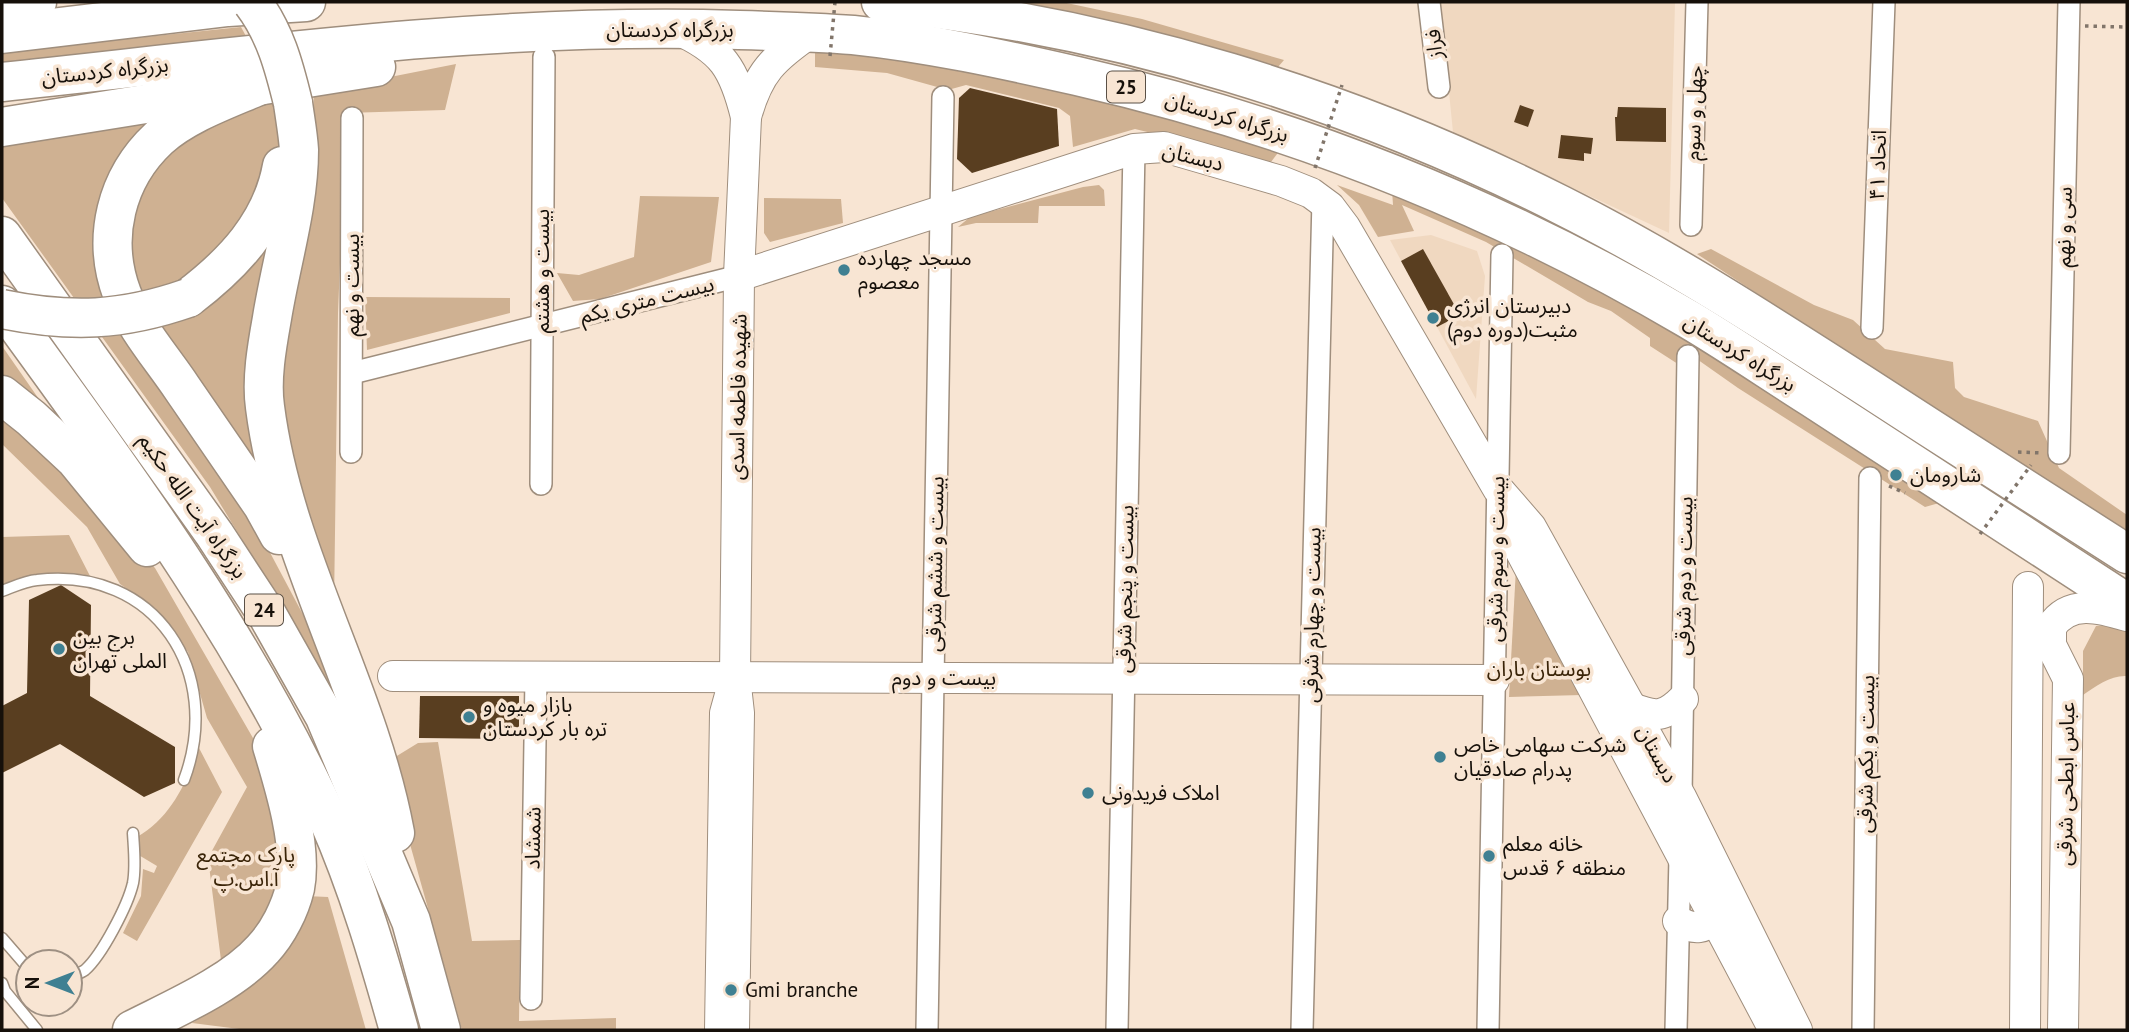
<svg xmlns="http://www.w3.org/2000/svg" width="2129" height="1032" viewBox="0 0 2129 1032" font-family="'PT Sans','Noto Sans Arabic',sans-serif">
  <style>
    .built { fill: #f0d8c0 }
    .green { fill: #cfb192 }
    .building { fill: #593e20 }
    .lines { fill: none; stroke-linecap: round; stroke-linejoin: round }
    .lane-casing { stroke: #9f8e7d; stroke-width: 13 }
    .street-casing { stroke: #9f8e7d; stroke-width: 24 }
    .secondary-casing { stroke: #9f8e7d; stroke-width: 32 }
    .highway-casing { stroke: #9f8e7d; stroke-width: 41 }
    .path { stroke: #81756a; stroke-width: 3.5; stroke-dasharray: 3.5 5; stroke-linecap: butt }
    .lane { stroke: #fff; stroke-width: 10 }
    .street { stroke: #fff; stroke-width: 21 }
    .secondary { stroke: #fff; stroke-width: 30 }
    .highway { stroke: #fff; stroke-width: 38 }
    .highway-bridge-casing { stroke: #9f8e7d; stroke-width: 41; stroke-linecap: butt }
    .path-bridge { stroke: #81756a; stroke-width: 3.5; stroke-dasharray: 3.5 5; stroke-linecap: butt }
    .highway-bridge { stroke: #fff; stroke-width: 38 }
    .poi-dot { fill: #3f8092; stroke: #f8e5d3; stroke-width: 2.5 }
    .labels { text-anchor: middle; stroke-width: 7; stroke-linejoin: round; paint-order: stroke }
    .shield { fill: #f8e5d3; stroke: #5a5046; stroke-width: 2 }
    .shield-label { font-size: 19px; font-weight: bold; fill: #16100a }
    .street-label { font-size: 21px; fill: #16100a; stroke: #f8e5d3 }
    .poi-label { font-size: 21px; fill: #16100a; stroke: #f8e5d3; text-anchor: start }
    .park-label { font-size: 21px; fill: #3a2408; stroke: #f8e5d3 }
  </style>
  <rect width="100%" height="100%" fill="#f8e5d3"/>
  <g class="built">
    <path d="M1440,2H1675L1669,233L1453,132Z"/>
    <path d="M1431,235L1477,251L1485,276L1476,399L1390,240Z"/>
  </g>
  <g class="green">
    <path d="M973,2H1062L1142,19L1284,60L1272,74Z"/>
    <path d="M241,27L247,38L2,67V52Z"/>
    <path d="M815,49L894,54L1100,97L1283,146L1271,162L1135,129L1073,147L1070,116L1059,108L966,85L948,90L887,73L815,67Z"/>
    <path d="M456,64L445,110L346,113L338,313L334,606L284,438L279,381L310,183L314,92Z"/>
    <path d="M279,84L282,129L278,163L245,228L182,279L153,290H130L122,254L148,158Z"/>
    <path d="M157,110L104,216L266,545L334,673L343,706L210,487L2,198V142Z"/>
    <path d="M1099,185L1104,190L1105,206H1039L1038,223H976L958,227L970,217L1083,187Z"/>
    <path d="M1337,185L1393,205L1392,190L1662,319L1946,501L1925,507L1738,388L1684,350L1681,366L1650,346V338L1611,311L1588,302L1486,242L1402,205L1414,231L1378,237L1359,205Z"/>
    <path d="M640,196L719,197L711,262L600,299L573,301L557,273L579,275L634,257Z"/>
    <path d="M764,198L841,199L843,223L770,242L764,233Z"/>
    <path d="M284,219L262,480L146,328Z"/>
    <path d="M1711,249L1814,305L1853,320L1885,349L1953,362L1955,388L1964,397L2038,421L2059,468L2127,515V538L1697,254Z"/>
    <path d="M365,297L510,298V313L367,350Z"/>
    <path d="M2,346L66,438L2,385Z"/>
    <path d="M2,415L25,432L155,568L264,757L285,880L253,943L222,968L208,858L247,787L207,718L188,652L155,608L120,584L87,527L2,444Z"/>
    <path d="M69,535L90,576C59,570 31,576 2,586V537Z"/>
    <path d="M1516,568L1582,695L1509,697Z"/>
    <path d="M2117,624L2127,626V676C2111,675 2096,686 2083,695V651L2096,626Z"/>
    <path d="M438,742L472,941L520,940L519,1021L616,1018V1030H462L387,762L418,743Z"/>
    <path d="M199,748L222,792L137,941L123,933L141,896L143,869L154,873L157,866L137,854V837C171,818 186,783 199,748Z"/>
    <path d="M306,896L328,897L366,1030H247L192,1023L227,1001Z"/>
  </g>
  <g class="building">
    <path d="M970,88L1057,109L1059,146L972,173L957,159L959,98Z"/>
    <path d="M1520,105L1534,110L1528,127L1514,122Z"/>
    <path d="M1618,107L1666,108V142L1616,141L1615,117H1617Z"/>
    <path d="M1561,135L1593,138L1591,154L1584,153V161L1558,158Z"/>
    <path d="M1423,249L1460,315L1437,327L1401,261Z"/>
    <path d="M61,585L91,605L90,696L175,747V783L144,797L60,744L2,773V706L27,693L29,600Z"/>
    <path d="M420,696H519V739L419,738Z"/>
  </g>
  <g class="lines">
    <g class="lane-casing">
      <g id="lane">
        <path d="M2,591C13,587 25,581 37,580C156,566 224,673 184,780"/>
        <path d="M2,938L28,968"/>
        <path d="M70,977C74,975 81,973 85,970C102,955 128,905 133,883C136,867 134,850 133,833"/>
        <path d="M2,983L5,991L37,1030"/>
      </g>
    </g>
    <g class="street-casing">
      <g id="street">
        <path d="M1429,2L1439,87"/>
        <path d="M1691,225L1697,2"/>
        <path d="M1872,328L1884,2"/>
        <path d="M352,373L739,276"/>
        <path d="M351,452L352,118"/>
        <path d="M2059,453L2069,2"/>
        <path d="M541,484L544,57"/>
        <path d="M1681,795L1688,356"/>
        <path d="M531,999L536,677"/>
        <path d="M927,1030L943,97"/>
        <path d="M1117,1030L1134,149"/>
        <path d="M1302,1030L1323,200"/>
        <path d="M1488,1030L1502,255"/>
        <path d="M1676,1030L1680,857"/>
        <path d="M1863,1030L1870,478"/>
      </g>
    </g>
    <g class="secondary-casing">
      <g id="secondary">
        <path d="M676,29C723,50 734,68 746,117C759,70 773,60 811,32"/>
        <path d="M739,276L1134,149L1164,147L1281,181L1311,193L1330,207L1345,227L1498,489L1531,527L1681,797L1797,1030"/>
        <path d="M1505,510L1514,539L1774,1030"/>
        <path d="M393,676L1494,680"/>
        <path d="M735,677L739,276L746,117"/>
        <path d="M1632,708C1655,717 1664,718 1683,699"/>
        <path d="M1678,921C1691,929 1711,932 1711,912"/>
        <path d="M720,1030L725,713L735,677L739,713L734,1030"/>
        <path d="M2025,1030L2028,587"/>
        <path d="M2063,1030L2068,679L2051,645V627C2069,599 2100,608 2127,616"/>
      </g>
    </g>
    <g class="highway-casing">
      <g id="highway">
        <path d="M881,2C1117,27 1350,98 1561,205C1665,257 1762,320 1859,382C1948,440 2038,497 2127,554"/>
        <path d="M2,6L37,2"/>
        <path d="M2,34L228,7L306,2"/>
        <path d="M2,82C248,56 491,22 739,30C777,31 815,32 853,35C929,43 1002,59 1077,76C1291,125 1498,207 1688,319C1730,344 1771,372 1812,398C1918,466 2022,535 2127,603"/>
        <path d="M263,84C229,99 187,113 159,138C116,178 101,238 122,294C135,328 162,358 182,388C209,427 236,467 263,506L279,535"/>
        <path d="M293,103C295,118 298,134 299,150C299,206 281,262 272,318C267,346 261,379 265,407C284,556 368,687 395,833"/>
        <path d="M2,127L376,67"/>
        <path d="M2,236L215,535L268,616L325,717L411,921L441,1030"/>
        <path d="M188,298C233,264 272,223 282,166"/>
        <path d="M2,305C121,469 244,633 328,819C358,887 379,959 399,1030"/>
        <path d="M2,395L31,418L75,459L147,547"/>
        <path d="M132,1030C173,1009 232,984 263,949C278,933 290,909 295,888C303,847 284,785 272,746"/>
      </g>
    </g>
    <g class="path">
      <path d="M2085,26L2125,27"/>
      <path d="M2018,452L2042,453"/>
      <path d="M1889,486L1905,493"/>
    </g>
    <use href="#lane" class="lane"/>
    <use href="#street" class="street"/>
    <use href="#secondary" class="secondary"/>
    <use href="#highway" class="highway"/>
    <g class="highway-bridge-casing">
      <g id="highway-bridge">
        <path d="M252,2C275,32 284,66 293,103"/>
        <path d="M2,309C71,323 122,321 188,298"/>
      </g>
    </g>
    <g class="path-bridge">
      <path d="M830,56L835,2"/>
      <path d="M1315,168L1342,85"/>
      <path d="M1980,534L2031,465"/>
    </g>
    <use href="#highway-bridge" class="highway-bridge"/>
  </g>
  <g class="poi-dot">
    <circle cx="844" cy="270" r="7"/>
    <circle cx="1433" cy="318" r="7"/>
    <circle cx="1896" cy="475" r="7"/>
    <circle cx="59" cy="649" r="7"/>
    <circle cx="469" cy="717" r="7"/>
    <circle cx="1440" cy="757" r="7"/>
    <circle cx="1088" cy="793" r="7"/>
    <circle cx="1489" cy="856" r="7"/>
    <circle cx="731" cy="990" r="7"/>
  </g>
  <g class="labels">
    <g class="shield">
      <rect x="1107" y="71.5" width="38" height="31" rx="5"/>
      <rect x="245" y="594.5" width="38" height="31" rx="5"/>
    </g>
    <g class="shield-label">
      <text x="1126" y="94">25</text>
      <text x="264" y="617">24</text>
    </g>
    <g class="street-label">
      <text x="670" y="37">بزرگراه کردستان</text>
      <text transform="translate(1434 44) rotate(-96)" y="7">فراز</text>
      <text transform="translate(105 71) rotate(-6)" y="7">بزرگراه کردستان</text>
      <text transform="translate(1694 113) rotate(-88)" y="7">چهل و سوم</text>
      <text transform="translate(1227 117) rotate(17)" y="7">بزرگراه کردستان</text>
      <text transform="translate(1193 157) rotate(14)" y="7">دبستان</text>
      <text transform="translate(1878 165) rotate(-88)" y="7">اتحاد ۴۱</text>
      <text transform="translate(2064 227) rotate(-89)" y="7">سی و نهم</text>
      <text transform="translate(542 271) rotate(-90)" y="7">بیست و هشتم</text>
      <text transform="translate(352 285) rotate(-90)" y="7">بیست و نهم</text>
      <text transform="translate(647 300) rotate(-14)" y="7">بیست متری یکم</text>
      <text transform="translate(1740 353) rotate(32)" y="7">بزرگراه کردستان</text>
      <text transform="translate(738 397) rotate(-89)" y="7">شهیده فاطمه اسدی</text>
      <text transform="translate(193 506) rotate(55)" y="7">بزرگراه آیت الله حکیم</text>
      <text transform="translate(1496 559) rotate(-89)" y="7">بیست و سوم شرقی</text>
      <text transform="translate(935 564) rotate(-89)" y="7">بیست و ششم شرقی</text>
      <text transform="translate(1684 576) rotate(-89)" y="7">بیست و دوم شرقی</text>
      <text transform="translate(1125 589) rotate(-89)" y="7">بیست و پنجم شرقی</text>
      <text transform="translate(1312 615) rotate(-89)" y="7">بیست و چهارم شرقی</text>
      <text x="944" y="685">بیست و دوم</text>
      <text transform="translate(1657 754) rotate(61)" y="7">دبستان</text>
      <text transform="translate(1866 754) rotate(-89)" y="7">بیست و یکم شرقی</text>
      <text transform="translate(2066 784) rotate(-89)" y="7">عباس ابطحی شرقی</text>
      <text transform="translate(533 838) rotate(-89)" y="7">شمشاد</text>
    </g>
    <g class="poi-label">
      <text x="858" y="265">مسجد چهارده<tspan x="858" dy="24">معصوم</tspan></text>
      <text x="1447" y="313">دبیرستان انرژی<tspan x="1447" dy="24">مثبت(دوره دوم)</tspan></text>
      <text x="1910" y="482">شارومان</text>
      <text x="73" y="644">برج بین<tspan x="73" dy="24">الملی تهران</tspan></text>
      <text x="483" y="712">بازار میوه و<tspan x="483" dy="24">تره بار کردستان</tspan></text>
      <text x="1454" y="752">شرکت سهامی خاص<tspan x="1454" dy="24">پدرام صادقیان</tspan></text>
      <text x="1102" y="800">املاک فریدونی</text>
      <text x="1503" y="851">خانه معلم<tspan x="1503" dy="24">منطقه ۶ قدس</tspan></text>
      <text x="745" y="997">Gmi branche</text>
    </g>
    <g class="park-label">
      <text x="1539" y="676">بوستان باران</text>
      <text x="246" y="862">پارک مجتمع<tspan x="246" dy="24">آ.اس.پ</tspan></text>
    </g>
  </g>
  <rect width="2129" height="1032" fill="none" stroke="#16100a" stroke-width="7"/>
  <g transform="translate(49 983) rotate(270)"><circle r="33" fill="#f8e5d3" stroke="#9e9083" stroke-width="2"/>
  <path d="M0-5L12 26L0 18L-12 26Z" fill="#3f8092"/>
  <text y="-10" font-size="19" font-weight="bold" text-anchor="middle" fill="#16100a">N</text>
  </g>
</svg>
